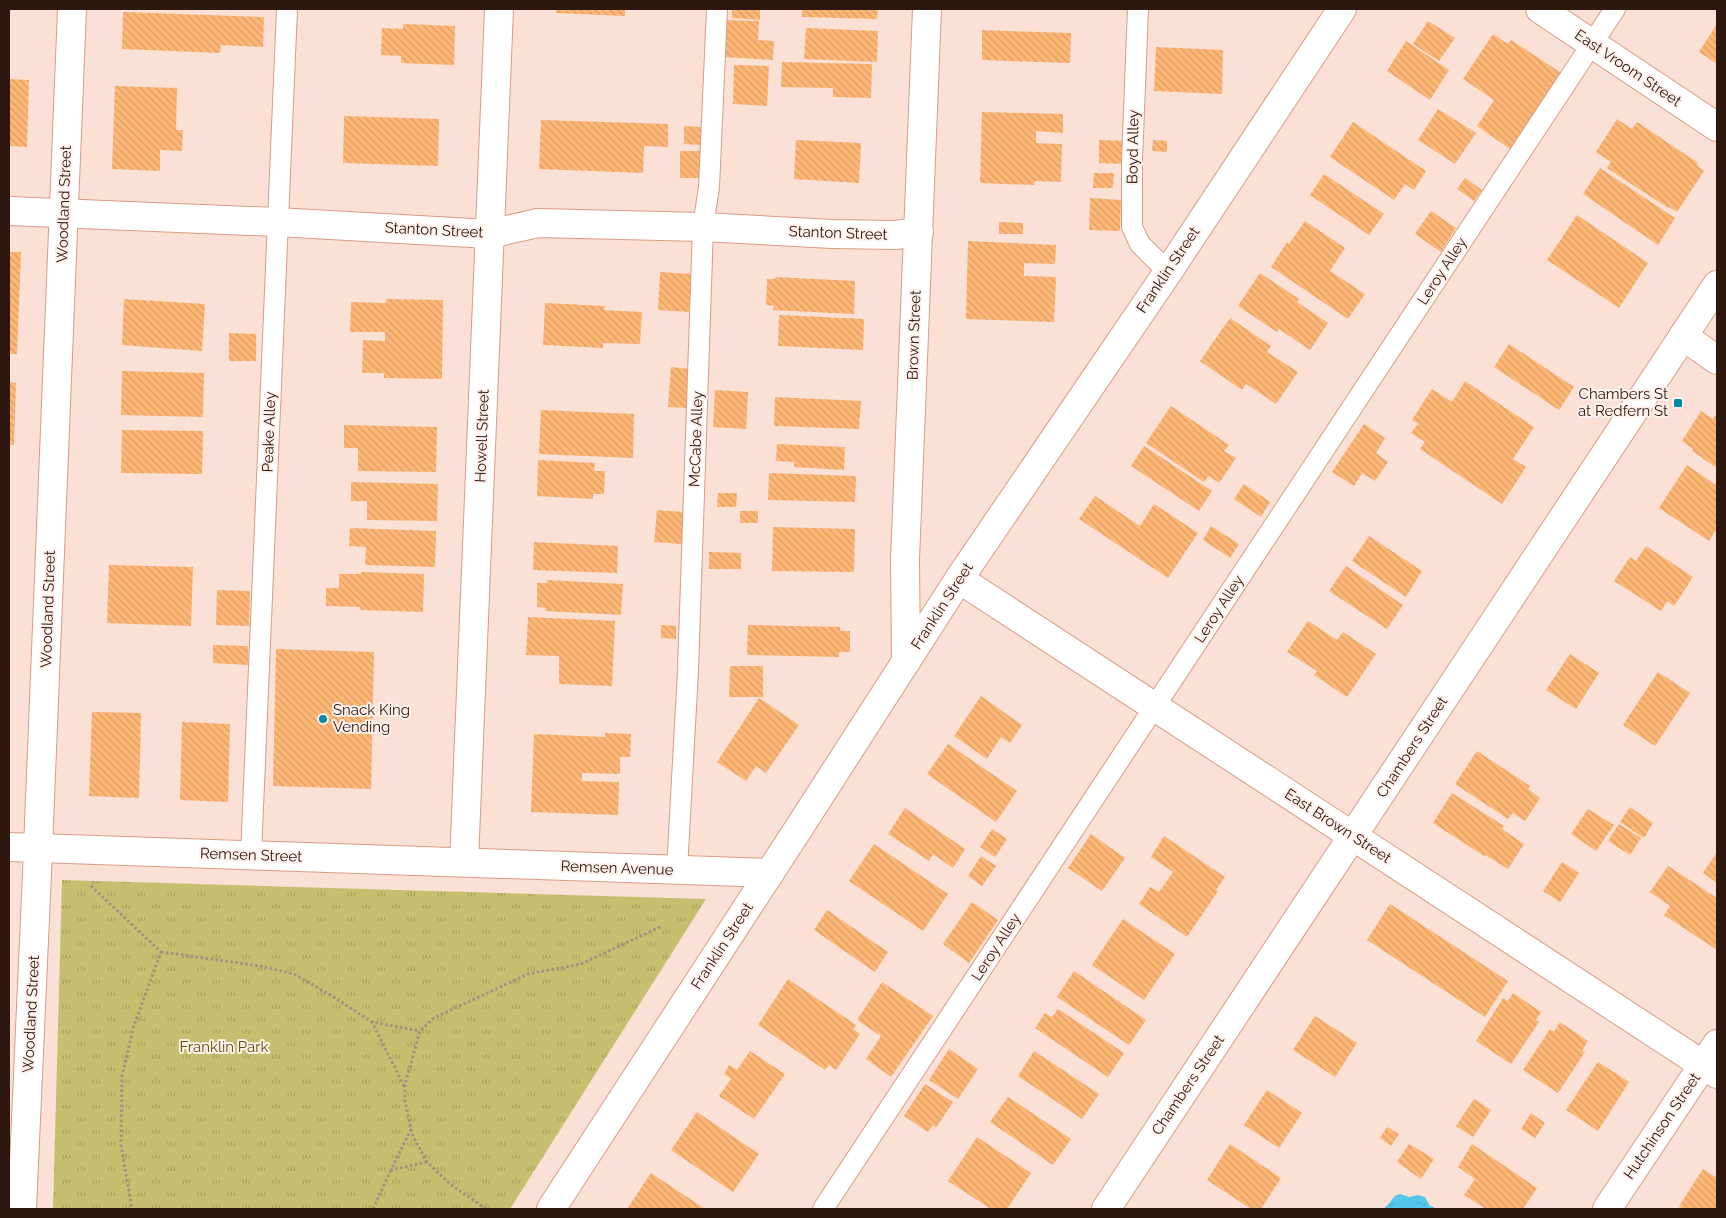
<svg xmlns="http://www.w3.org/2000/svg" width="1726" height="1218" viewBox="0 0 1726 1218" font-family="Raleway,sans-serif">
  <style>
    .park { fill: url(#park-tufts) }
    .water { fill: url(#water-ripples) }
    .building { fill: url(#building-back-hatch) }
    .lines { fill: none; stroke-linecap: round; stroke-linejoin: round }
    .service-casing { stroke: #da9c83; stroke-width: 22 }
    .minor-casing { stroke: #da9c83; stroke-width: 30 }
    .tertiary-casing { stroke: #da9c83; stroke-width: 30 }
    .path { stroke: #a78e84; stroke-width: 3; stroke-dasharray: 2.5 2.5; stroke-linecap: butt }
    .service { stroke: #fff; stroke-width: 20 }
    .minor { stroke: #fff; stroke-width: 28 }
    .tertiary { stroke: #fff; stroke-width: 28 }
    .poi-dot { fill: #0589aa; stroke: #fff1ec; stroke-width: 2 }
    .labels { text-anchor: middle; stroke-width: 4; stroke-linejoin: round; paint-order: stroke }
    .street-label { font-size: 15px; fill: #2e170e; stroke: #fff1ec }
    .poi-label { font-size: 15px; fill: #2e170e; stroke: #fff1ec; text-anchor: end }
    .park-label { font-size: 15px; fill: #5b530a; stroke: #fff1ec }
  </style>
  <defs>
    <pattern id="park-tufts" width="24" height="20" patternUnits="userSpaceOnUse" patternTransform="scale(1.25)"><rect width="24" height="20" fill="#c7bf6f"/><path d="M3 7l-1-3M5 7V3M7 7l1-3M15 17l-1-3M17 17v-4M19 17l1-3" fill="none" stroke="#aba35f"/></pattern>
    <pattern id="water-ripples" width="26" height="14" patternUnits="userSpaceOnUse" patternTransform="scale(1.25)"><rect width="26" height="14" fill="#54c7ed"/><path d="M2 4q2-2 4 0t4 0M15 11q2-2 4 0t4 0" fill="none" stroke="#4aaaca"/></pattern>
    <pattern id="building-back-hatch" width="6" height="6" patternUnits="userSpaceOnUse" patternTransform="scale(1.25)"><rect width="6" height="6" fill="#feb776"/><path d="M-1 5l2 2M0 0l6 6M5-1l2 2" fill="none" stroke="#da9d65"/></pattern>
  </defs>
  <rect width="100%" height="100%" fill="#fbe0d6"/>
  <path class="park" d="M62,880L706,899L510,1209H53Z"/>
  <path class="water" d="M1400,1194L1409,1197L1418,1195L1425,1197L1430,1206L1434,1207L1433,1209H1386L1385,1207C1392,1203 1391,1196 1400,1194Z"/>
  <g class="building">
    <path d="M556,9H625V16L556,13Z"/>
    <path d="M732,9H760V20L732,18Z"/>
    <path d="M802,9H878L877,19L802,17Z"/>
    <path d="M123,12L264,17L263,47L221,45L220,53L122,49Z"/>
    <path d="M726,20L759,21L758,40L774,41L773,60L724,57Z"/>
    <path d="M1428,21L1455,38L1439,61L1413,44Z"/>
    <path d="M403,24L455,26L454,65L401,63V56L381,55L382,28L403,29Z"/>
    <path d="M1717,24V64L1699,52Z"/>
    <path d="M806,28L878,31L877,62L804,59Z"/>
    <path d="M982,30L1071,33L1070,63L982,60Z"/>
    <path d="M1493,34L1508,44L1511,40L1566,76L1513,151L1477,126L1494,100L1463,79Z"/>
    <path d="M1406,41L1449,70L1430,100L1387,71Z"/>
    <path d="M1156,47L1223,50L1222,94L1154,91Z"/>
    <path d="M782,62L872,64L871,98L833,97V88L781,87Z"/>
    <path d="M734,65L769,66L767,106L733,104Z"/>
    <path d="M9,79L29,80L27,147L9,146Z"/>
    <path d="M115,86L177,88L176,130H183L182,151L160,150V171L112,169Z"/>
    <path d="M1438,109L1476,133L1455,164L1418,140Z"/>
    <path d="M982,112L1063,114V133L1036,131V143L1062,144L1061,182L1035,181L1034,185L980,183Z"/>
    <path d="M344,116L439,119L438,166L343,163Z"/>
    <path d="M1617,119L1632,129L1637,122L1698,163L1697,165L1704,171L1677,212L1669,207L1668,208L1607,168L1611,162L1596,152Z"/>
    <path d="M541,120L668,124V147L644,146L643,173L539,169Z"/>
    <path d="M1353,122L1426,171L1414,190L1405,184L1394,200L1330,157Z"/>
    <path d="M684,126L702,127L701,145L684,144Z"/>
    <path d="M796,140L861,143L859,183L794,179Z"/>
    <path d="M1099,140L1127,141L1126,164L1099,163Z"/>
    <path d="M1153,140L1167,141V152L1152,151Z"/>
    <rect x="680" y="151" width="21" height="27"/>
    <path d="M1600,168L1675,218L1658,245L1583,194Z"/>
    <path d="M1094,173H1114L1113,188H1093Z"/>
    <path d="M1324,174L1384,214L1369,235L1310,195Z"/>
    <path d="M1465,178L1482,190L1474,201L1457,189Z"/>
    <path d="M1090,198L1121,200L1120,231L1089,230Z"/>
    <path d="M1431,211L1456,228L1441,252L1415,234Z"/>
    <path d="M1577,215L1648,263L1619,308L1547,260Z"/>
    <path d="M1305,221L1345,248L1330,271L1365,294L1348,319L1271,267L1287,242L1289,244Z"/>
    <path d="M999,222L1023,223V234H999Z"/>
    <path d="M968,241L1056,245L1055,264L1024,263V276L1056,277L1054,322L966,319Z"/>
    <path d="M9,252H21L17,354H9Z"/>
    <path d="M660,272L691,274L689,312L658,310Z"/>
    <path d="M1260,273L1299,299L1297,302L1328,323L1310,350L1279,329L1277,332L1238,306Z"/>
    <path d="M775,277L855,281L854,314L773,310L774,306L766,305L767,279H775Z"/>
    <path d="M124,299L205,304L202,351L122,345Z"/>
    <path d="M386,299L443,300L442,379L384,378V373H362L363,340L385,341V332H350L351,302L386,303Z"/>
    <path d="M545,303L605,306L604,310L642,312L640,344L603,343V348L543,345Z"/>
    <path d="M779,315L864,319L863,350L778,346Z"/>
    <path d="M1230,318L1271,346L1267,352L1298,372L1276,404L1246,384L1242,390L1200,361Z"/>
    <path d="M229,333L256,334V361H229Z"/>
    <path d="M1509,344L1574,387L1559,410L1494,367Z"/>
    <path d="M671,367L690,369L688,408L668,407Z"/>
    <path d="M122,371L204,373L203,417L121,415Z"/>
    <path d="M1465,381L1534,427L1513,459L1526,467L1502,504L1420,449L1425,442L1411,433L1418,424L1412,420L1432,389L1452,402Z"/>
    <path d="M9,382L16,383L14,445H9Z"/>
    <path d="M715,390L748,392L746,429L713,427Z"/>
    <path d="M775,397L861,401L859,429L774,426Z"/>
    <path d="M1171,406L1229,445L1224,451L1236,458L1219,483L1209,476L1204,482L1146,443Z"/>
    <path d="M541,410L634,414L633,458L539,454Z"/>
    <path d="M1701,411L1713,419L1715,416L1717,417V468L1692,451L1693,449L1682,441Z"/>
    <path d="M1364,424L1385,438L1376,453L1388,462L1375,481L1362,473L1354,486L1332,472Z"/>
    <path d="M344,425L437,427L436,472L358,471V448H344Z"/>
    <path d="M122,430L203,431L202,474L121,473Z"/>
    <path d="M777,444L845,447L844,470L794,467V462L776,461Z"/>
    <path d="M1144,446L1212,491L1199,511L1131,466Z"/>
    <path d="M538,460L595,463L594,471H605L604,494H593V499L537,496Z"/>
    <path d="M1687,465L1717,486V528L1709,541L1659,508Z"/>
    <path d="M769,473L856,476L855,502L768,500Z"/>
    <path d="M351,482L438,484L437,521L367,520V501H351Z"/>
    <path d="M1244,484L1270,502L1261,517L1234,499Z"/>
    <path d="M718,493H737L736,507H717Z"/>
    <path d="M1095,496L1140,526L1154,504L1198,533L1168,578L1079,519Z"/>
    <path d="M657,510L684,512L682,544L654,542Z"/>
    <rect x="740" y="511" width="18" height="12"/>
    <path d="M1211,526L1239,544L1230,558L1203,540Z"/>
    <path d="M773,527L855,529L854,572L772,571Z"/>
    <path d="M350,528L436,531L435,567L365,565L366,547L349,546Z"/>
    <path d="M1369,536L1422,571L1406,597L1352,561Z"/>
    <path d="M534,542L618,546L617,573L533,570Z"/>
    <path d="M1646,546L1693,577L1674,606L1667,601L1661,611L1614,581L1630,557L1636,561Z"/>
    <path d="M709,552L741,553V569H709Z"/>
    <path d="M109,565L193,567L191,626L107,623Z"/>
    <path d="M1346,566L1403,605L1387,629L1329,591Z"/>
    <path d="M361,572L424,574L423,612L361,610L360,607L326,606V588H339V574H361Z"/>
    <path d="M547,580L623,584L621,615L545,611L546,608L537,607V583H547Z"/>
    <path d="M217,590L250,591L249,626L216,625Z"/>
    <path d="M528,617L615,621L612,686L559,684V656L526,655Z"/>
    <path d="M1308,621L1337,640L1343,632L1376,654L1347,697L1314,675L1317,671L1287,652Z"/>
    <path d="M661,625L676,626V639L661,638Z"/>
    <path d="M748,625L840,627V631H850V652H839V657L747,655Z"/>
    <path d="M213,645L248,646V665L213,663Z"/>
    <path d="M276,649L374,652L371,789L273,786Z"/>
    <path d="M1570,654L1599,673L1576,709L1546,690Z"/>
    <path d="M730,666H763V697H729Z"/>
    <path d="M1658,672L1690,693L1655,746L1623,725Z"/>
    <path d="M981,696L1022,725L1010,743L1001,737L987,759L954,736Z"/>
    <path d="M759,698L799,725L766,773L756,766L746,781L717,762Z"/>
    <path d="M92,712L141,713L139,798L89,796Z"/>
    <path d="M182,722L230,724L228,802L180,800Z"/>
    <path d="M605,733L631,734L630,757H620V774L582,773V781L619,782L618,815L531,812L534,734L605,737Z"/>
    <path d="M948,744L1017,791L996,822L927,774Z"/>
    <path d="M1477,751L1530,786L1528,789L1540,798L1525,821L1513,813L1508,819L1455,784Z"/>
    <path d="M1452,793L1504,826L1502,829L1524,844L1508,869L1485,855L1484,856L1433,823Z"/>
    <path d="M1630,807L1653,823L1644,838L1620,822Z"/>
    <path d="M905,808L965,849L953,868L933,854L929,861L888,834Z"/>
    <path d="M1588,809L1614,825L1596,851L1571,834Z"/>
    <path d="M1619,824L1641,838L1630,855L1608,841Z"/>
    <path d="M992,829L1007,839L995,857L980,847Z"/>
    <path d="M1091,834L1125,858L1102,891L1068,868Z"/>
    <path d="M1164,836L1225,877L1216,890L1218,891L1187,937L1139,904L1150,887L1159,892L1173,872L1151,857Z"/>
    <path d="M874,844L948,894L923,931L849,881Z"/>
    <path d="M1717,852V883L1703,873Z"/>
    <path d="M981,856L996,866L982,886L968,876Z"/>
    <path d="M1562,862L1579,873L1560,902L1543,891Z"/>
    <path d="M1668,866L1717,898V950L1664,915L1670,906L1650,892Z"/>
    <path d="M972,902L998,920L969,963L943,944Z"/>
    <path d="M1390,904L1508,981L1485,1017L1367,940Z"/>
    <path d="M827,910L888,952L875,972L814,930Z"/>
    <path d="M1123,919L1175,954L1144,1000L1092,965Z"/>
    <path d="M1074,971L1146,1020L1129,1045L1057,997Z"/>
    <path d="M788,979L856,1025L853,1029L860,1034L836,1070L829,1065L825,1070L758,1025Z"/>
    <path d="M882,982L933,1016L891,1077L866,1059L881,1036L857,1020Z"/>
    <path d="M1513,993L1541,1012L1536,1020L1539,1022L1511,1064L1476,1041L1503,998L1508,1001Z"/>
    <path d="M1058,1009L1124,1053L1108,1077L1035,1028L1045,1013L1052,1017Z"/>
    <path d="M1315,1016L1357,1043L1335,1077L1293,1050Z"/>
    <path d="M1560,1022L1588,1041L1582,1051L1585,1052L1558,1093L1523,1070L1550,1029L1554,1032Z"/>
    <path d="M949,1049L978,1069L958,1099L929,1080Z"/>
    <path d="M750,1051L785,1074L754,1119L719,1096L731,1079L724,1074L729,1065L737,1070Z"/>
    <path d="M1034,1051L1099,1094L1082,1119L1018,1076Z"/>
    <path d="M1598,1062L1629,1082L1598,1131L1566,1110Z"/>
    <path d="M925,1084L953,1102L936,1128L933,1125L928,1132L904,1116Z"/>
    <path d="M1267,1090L1302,1113L1279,1148L1244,1125Z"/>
    <path d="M1008,1097L1071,1139L1053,1165L990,1122Z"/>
    <path d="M1474,1099L1491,1110L1473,1137L1456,1126Z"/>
    <path d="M697,1112L759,1154L733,1192L671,1150Z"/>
    <path d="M1531,1113L1545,1123L1535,1138L1521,1129Z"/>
    <path d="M1387,1127L1399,1134L1391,1146L1380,1138Z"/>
    <path d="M977,1137L1031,1173L1007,1209H991L948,1181Z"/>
    <path d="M1230,1144L1281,1178L1261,1209H1251L1207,1180Z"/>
    <path d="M1409,1144L1434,1159L1421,1179L1397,1162Z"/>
    <path d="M1472,1144L1537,1188L1523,1209H1486L1464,1195L1475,1179L1458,1167Z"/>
    <path d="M1703,1169L1717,1178V1209H1683L1679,1206Z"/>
    <path d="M651,1173L705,1209H627Z"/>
  </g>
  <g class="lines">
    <g class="service-casing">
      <g id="service">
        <path d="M1138,9L1132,161V227L1140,244L1168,272"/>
        <path d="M251,855L287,9"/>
        <path d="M677,870L688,671L703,227L709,187L717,9"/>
        <path d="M823,1209L1615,9"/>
      </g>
    </g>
    <g class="minor-casing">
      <g id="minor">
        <path d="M1540,9L1717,127"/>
        <path d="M9,211L277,222L489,234L538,223L703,227L832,234L895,235L919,232"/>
        <path d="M1683,336L1717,360"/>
        <path d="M959,579L1717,1074"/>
        <path d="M906,662L905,560L927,9"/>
        <path d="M9,847L770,873"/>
        <path d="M464,862L499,9"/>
        <path d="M22,1209L37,873L72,9"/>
        <path d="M551,1209L797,831L959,579L1168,272L1342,9"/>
        <path d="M1607,1209L1717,1044"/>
      </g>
    </g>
    <g class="tertiary-casing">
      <path id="tertiary" d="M1106,1209L1717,285"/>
    </g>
    <g class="path">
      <path d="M91,886L161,952L134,1025L122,1076L121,1145L132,1209"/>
      <path d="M161,952L260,966L294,974L332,996L372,1022"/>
      <path d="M404,1086L372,1022L420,1031"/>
      <path d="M411,1129L391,1170L427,1162"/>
      <path d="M373,1209L391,1170"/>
      <path d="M486,1209L450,1184L427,1162L412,1134L405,1101V1084L420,1031L434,1018L528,974L581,964L662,926"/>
    </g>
    <use href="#service" class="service"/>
    <use href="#minor" class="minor"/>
    <use href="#tertiary" class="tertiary"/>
  </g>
  <g class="poi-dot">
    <rect x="1673" y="398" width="10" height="10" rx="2.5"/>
    <circle cx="323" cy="719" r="5"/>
  </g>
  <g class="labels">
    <g class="street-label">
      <text transform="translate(1628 68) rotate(34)" y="5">East Vroom Street</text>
      <text transform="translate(1133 147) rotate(-89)" y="5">Boyd Alley</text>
      <text transform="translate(64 204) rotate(-88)" y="5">Woodland Street</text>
      <text transform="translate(434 230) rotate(3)" y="5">Stanton Street</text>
      <text transform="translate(838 233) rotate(2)" y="5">Stanton Street</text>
      <text transform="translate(1168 270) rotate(-56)" y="5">Franklin Street</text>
      <text transform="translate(1442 271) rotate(-57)" y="5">Leroy Alley</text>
      <text transform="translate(914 335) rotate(-88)" y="5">Brown Street</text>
      <text transform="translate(269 432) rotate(-88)" y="5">Peake Alley</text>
      <text transform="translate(482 436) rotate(-88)" y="5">Howell Street</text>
      <text transform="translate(696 439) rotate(-88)" y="5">McCabe Alley</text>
      <text transform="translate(942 606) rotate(-57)" y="5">Franklin Street</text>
      <text transform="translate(48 609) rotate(-88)" y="5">Woodland Street</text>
      <text transform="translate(1219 609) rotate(-57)" y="5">Leroy Alley</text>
      <text transform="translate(1412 747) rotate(-57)" y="5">Chambers Street</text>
      <text transform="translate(1338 826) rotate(33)" y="5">East Brown Street</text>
      <text transform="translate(251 855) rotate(2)" y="5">Remsen Street</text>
      <text transform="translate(617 868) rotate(2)" y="5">Remsen Avenue</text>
      <text transform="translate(722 946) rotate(-57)" y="5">Franklin Street</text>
      <text transform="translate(996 947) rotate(-57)" y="5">Leroy Alley</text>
      <text transform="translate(31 1014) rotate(-87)" y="5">Woodland Street</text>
      <text transform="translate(1188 1085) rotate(-56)" y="5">Chambers Street</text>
      <text transform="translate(1662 1126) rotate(-56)" y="5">Hutchinson Street</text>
    </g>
    <g class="poi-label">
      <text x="1668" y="399">Chambers St<tspan x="1668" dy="17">at Redfern St</tspan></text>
      <text x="333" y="715" text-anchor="start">Snack King<tspan x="333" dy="17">Vending</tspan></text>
    </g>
    <g class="park-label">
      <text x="224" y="1052">Franklin Park</text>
    </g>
  </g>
  <rect width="1726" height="1218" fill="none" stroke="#2e170e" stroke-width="20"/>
</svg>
